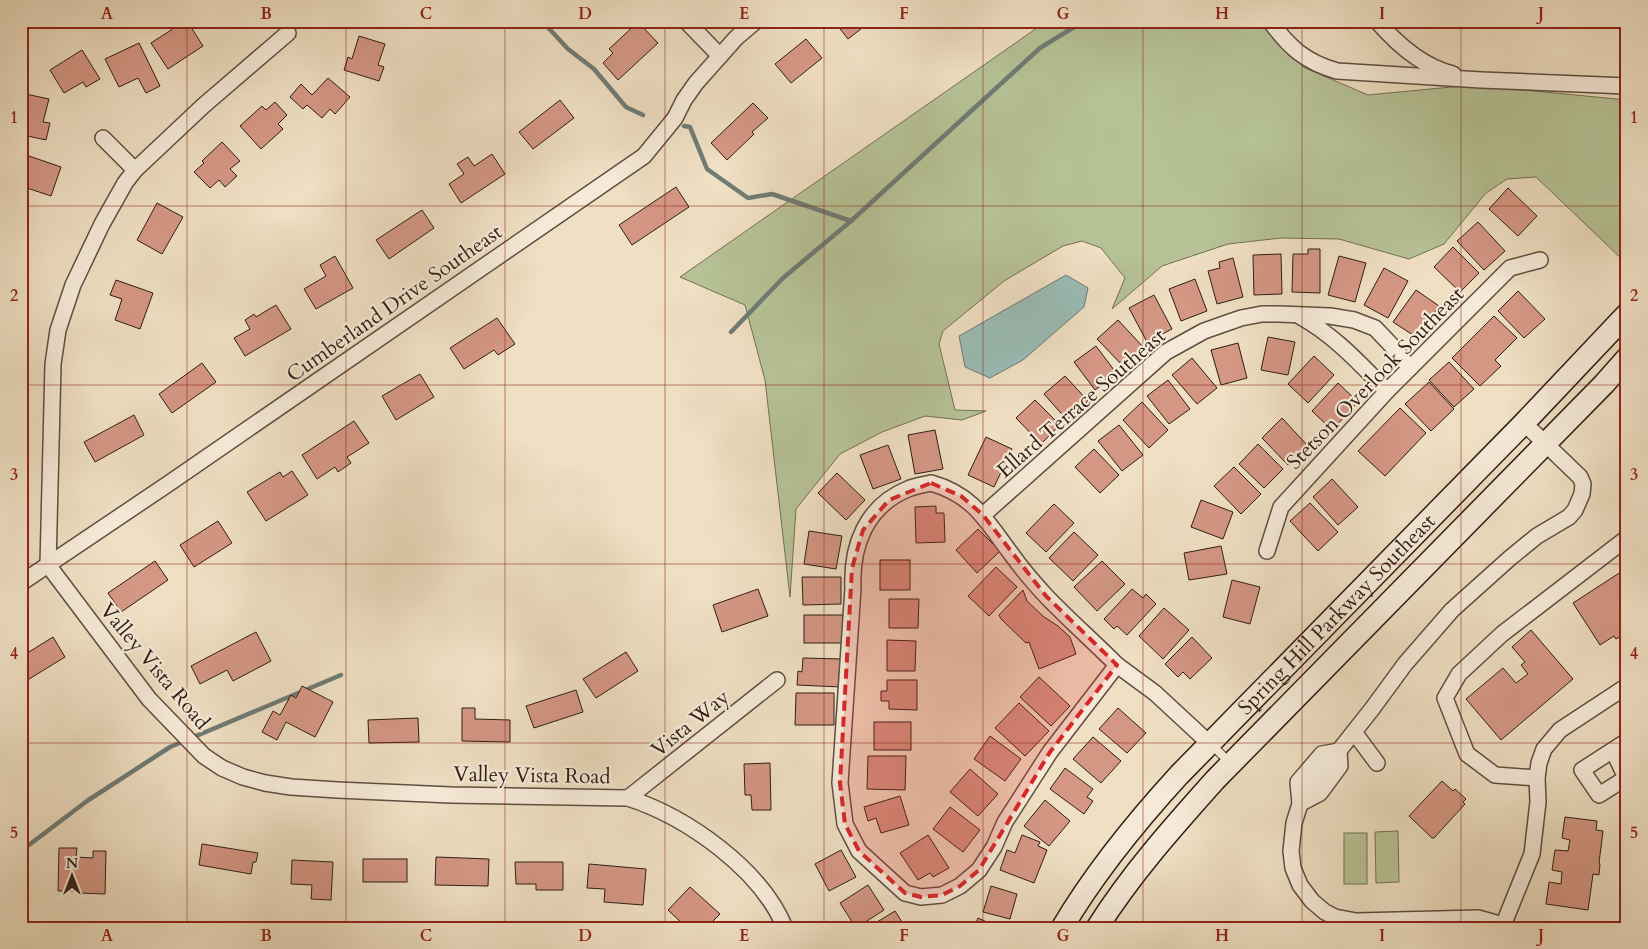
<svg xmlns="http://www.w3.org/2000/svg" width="1648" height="949" viewBox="0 0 1648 949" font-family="Cardo,serif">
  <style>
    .green { fill: #b6c296; stroke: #727055 }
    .water { fill: #9abcb5; stroke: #6f7c75 }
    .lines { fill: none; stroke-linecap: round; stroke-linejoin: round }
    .stream { stroke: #6f7c75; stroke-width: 4.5 }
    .building { fill: #d49784; stroke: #2f1d14 }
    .lane-casing { stroke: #5f4e40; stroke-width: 10 }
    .street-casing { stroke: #5f4e40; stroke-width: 18 }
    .secondary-casing { stroke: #2f1d14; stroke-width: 24 }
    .lane { stroke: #f5ead8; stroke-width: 8 }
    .street { stroke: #f5ead8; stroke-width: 15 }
    .secondary { stroke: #f5ead8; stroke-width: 21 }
    .marked { fill: #d62828; fill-opacity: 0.2; stroke: #d62828; stroke-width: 4; stroke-dasharray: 10 6; stroke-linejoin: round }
    .grid { fill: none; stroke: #8f2418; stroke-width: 1; stroke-opacity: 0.55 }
    .labels { text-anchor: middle; stroke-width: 4.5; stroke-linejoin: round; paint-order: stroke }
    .street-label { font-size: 21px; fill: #2f1d14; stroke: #f5ead8 }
    .neatline { fill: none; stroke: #8f2418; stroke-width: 2 }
    .grid-label { font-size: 16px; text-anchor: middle; font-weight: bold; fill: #8f2418 }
  </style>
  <rect width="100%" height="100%" fill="#efdfc3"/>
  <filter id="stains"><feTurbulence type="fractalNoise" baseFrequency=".004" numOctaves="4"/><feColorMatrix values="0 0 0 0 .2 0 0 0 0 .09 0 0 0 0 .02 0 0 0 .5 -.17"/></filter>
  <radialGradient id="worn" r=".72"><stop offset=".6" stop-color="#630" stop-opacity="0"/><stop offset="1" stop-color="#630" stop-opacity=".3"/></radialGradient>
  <g class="green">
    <path d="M1047,21H1264L1303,67L1368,95L1472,85L1627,100V264L1536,177L1507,179L1486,193L1444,244L1409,259L1339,239L1281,238L1228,244L1162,266L1112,309L1125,278L1101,248L1082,241L1063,246L1004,281L943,331L939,344L955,410L986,411L962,420L925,416L882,432L840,454L796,509L790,597L765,380L745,305L680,277Z"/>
    <path d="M1398,831L1399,882L1376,883L1375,832Z"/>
    <rect x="1344" y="833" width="23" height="51"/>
  </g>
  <path class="water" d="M1066,275L1088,288L1084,307L1023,360L990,378L965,367L959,336Z"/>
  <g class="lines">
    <g class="stream">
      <path d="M542,21L568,49L594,69L626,107L643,115"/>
      <path d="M1219,21L1243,24L1263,21"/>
      <path d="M21,23L24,21"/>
      <path d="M684,126L690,127L707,169L748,198L772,194L851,221"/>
      <path d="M731,332L783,278L851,221L1040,48L1084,21"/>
      <path d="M21,851L87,801L170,747L341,675"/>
    </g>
  </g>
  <g class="building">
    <path d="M185,21H187L203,46L168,69L151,43Z"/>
    <path d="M202,21H219L207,29Z"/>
    <path d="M834,21H871L848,39Z"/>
    <path d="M638,22L658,43L618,80L603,63L613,53L609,49Z"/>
    <path d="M359,36L385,44L378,65L384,67L379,81L344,70L348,57L352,59Z"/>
    <path d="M806,39L822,58L791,83L775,64Z"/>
    <path d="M139,43L160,86L146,93L138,78L119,87L105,59Z"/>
    <path d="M82,50L100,79L86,87L83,82L64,93L50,70Z"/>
    <path d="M328,78L350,97L335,114L330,109L322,118L307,105L303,109L290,97L301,84L312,95Z"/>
    <path d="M21,93L49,99L43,122L50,123L46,140L23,135L25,129L21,128Z"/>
    <path d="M560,100L574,118L533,149L519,132Z"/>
    <path d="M275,102L287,115L278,124L283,129L261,149L240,126L262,106L266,110Z"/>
    <path d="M753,103L768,118L752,132L754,134L727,160L711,143Z"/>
    <path d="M222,142L240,161L230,169L237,176L225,187L219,180L210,188L194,172L204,163L202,161Z"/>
    <path d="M492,154L505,174L461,203L449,184L464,174L457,164L468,157L474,166Z"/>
    <path d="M29,156L61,167L51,196L21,186V178Z"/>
    <path d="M676,187L689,207L632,245L619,225Z"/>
    <path d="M1508,188L1537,216L1518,236L1489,209Z"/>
    <path d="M157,203L183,217L162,254L137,240Z"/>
    <path d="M422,210L434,228L389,259L376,240Z"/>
    <path d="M1478,222L1505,251L1484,270L1457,241Z"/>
    <path d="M1453,247L1479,273L1460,292L1434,267Z"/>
    <path d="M1308,249H1320V293L1292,292L1293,254H1308Z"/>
    <path d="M1281,254L1282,294L1254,295L1253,255Z"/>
    <path d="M335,256L353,288L316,309L304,289L326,276L320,265Z"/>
    <path d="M1339,256L1366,263L1355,302L1328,295Z"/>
    <path d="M1233,258L1243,297L1217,304L1208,271L1220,268L1219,262Z"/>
    <path d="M1384,268L1408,281L1388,318L1364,305Z"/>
    <path d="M1195,279L1207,311L1181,321L1169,289Z"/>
    <path d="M116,280L153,293L140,329L115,320L122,299L110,295Z"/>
    <path d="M1416,290L1439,306L1416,337L1393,322Z"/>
    <path d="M1518,291L1545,319L1524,338L1498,311Z"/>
    <path d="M1154,295L1172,329L1147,342L1129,308Z"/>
    <path d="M276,305L291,329L245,356L234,338L250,329L245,320L254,314L256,317Z"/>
    <path d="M1494,316L1517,338L1495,360L1501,366L1480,386L1452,358Z"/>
    <path d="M497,318L515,344L498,355L494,350L464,369L450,348Z"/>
    <path d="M1118,320L1145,349L1125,368L1097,339Z"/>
    <path d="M1268,337L1295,342L1288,375L1261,370Z"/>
    <path d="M1238,343L1247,378L1221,385L1211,350Z"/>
    <path d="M1096,346L1117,374L1095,390L1074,362Z"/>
    <path d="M1314,356L1334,375L1308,403L1288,384Z"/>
    <path d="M1192,358L1217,388L1197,404L1172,375Z"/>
    <path d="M1449,362L1474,389L1454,407L1429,380Z"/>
    <path d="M202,363L216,382L172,413L159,394Z"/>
    <path d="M420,374L434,397L396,420L382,396Z"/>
    <path d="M1065,376L1088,401L1067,420L1044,394Z"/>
    <path d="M1168,380L1190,409L1169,424L1147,396Z"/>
    <path d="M1429,382L1454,409L1431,431L1405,404Z"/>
    <path d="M1338,383L1358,402L1332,430L1312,411Z"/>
    <path d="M1035,400L1060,425L1041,444L1016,418Z"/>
    <path d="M1142,402L1168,430L1149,448L1123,420Z"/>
    <path d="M1400,408L1426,433L1385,476L1358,451Z"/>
    <path d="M134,415L144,435L95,462L84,442Z"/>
    <path d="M1282,418L1308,446L1288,465L1262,438Z"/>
    <path d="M354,421L369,443L347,457L351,463L338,472L335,467L317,479L302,455Z"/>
    <path d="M1119,425L1143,455L1122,471L1098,441Z"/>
    <path d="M935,430L943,469L915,474L908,435Z"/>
    <path d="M986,437L1012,449L994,487L968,475Z"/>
    <path d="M1258,444L1283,469L1264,488L1239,464Z"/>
    <path d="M888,445L901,479L873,489L860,455Z"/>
    <path d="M1094,449L1119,475L1100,493L1075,467Z"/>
    <path d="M1234,467L1261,494L1241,514L1214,486Z"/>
    <path d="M292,471L308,495L266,521L247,492L280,472L283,477Z"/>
    <path d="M837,473L865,500L846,520L818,493Z"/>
    <path d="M1332,479L1358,507L1338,525L1313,497Z"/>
    <path d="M1201,500L1233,512L1223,539L1191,527Z"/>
    <path d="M1310,503L1338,532L1318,551L1290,521Z"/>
    <path d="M1054,504L1074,523L1046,552L1026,533Z"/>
    <path d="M936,506V513H944L945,542L916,543L915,507Z"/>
    <path d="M218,521L232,543L194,567L180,545Z"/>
    <path d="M978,529L1000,551L977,573L956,550Z"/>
    <path d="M809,531L842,536L836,569L804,564Z"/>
    <path d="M1074,532L1098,555L1073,581L1049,558Z"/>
    <path d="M1221,546L1227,574L1189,580L1184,553Z"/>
    <rect x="880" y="560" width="30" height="30"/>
    <path d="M155,561L168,580L121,612L108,593Z"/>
    <path d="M1102,561L1125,584L1097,611L1074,587Z"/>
    <path d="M996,567L1017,587L989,616L968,596Z"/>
    <path d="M1627,568V632L1616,639L1614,636L1600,645L1573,603Z"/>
    <path d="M802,577H841V604L803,605Z"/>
    <path d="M1232,580L1260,587L1250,624L1223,617Z"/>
    <path d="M758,589L768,616L722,632L713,605Z"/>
    <path d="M1132,589L1143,598L1146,594L1156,604L1127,635L1117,626L1114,629L1104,619Z"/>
    <path d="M1023,590L1027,601L1044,617L1058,626L1070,637L1076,654L1039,669L1029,642L1026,643L1001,619L999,615Z"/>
    <path d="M889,599H919L918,628H889Z"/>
    <path d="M1164,608L1189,630L1163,659L1139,636Z"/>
    <rect x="804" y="615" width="39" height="28"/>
    <path d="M1531,630L1573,679L1501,740L1466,699L1503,668L1516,683L1528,674L1521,665L1525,662L1512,647Z"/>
    <path d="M256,632L271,661L233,681L227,670L200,684L191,666Z"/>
    <path d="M53,637L65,657L21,684V657Z"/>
    <path d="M1192,637L1212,658L1190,679L1183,672L1178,677L1165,664Z"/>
    <path d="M887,640L916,641L915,671H887Z"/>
    <path d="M626,652L638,671L596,698L583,679Z"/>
    <path d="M803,658L842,659L841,687L797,685L798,671L802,672Z"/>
    <path d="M1039,677L1070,706L1051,726L1020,697Z"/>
    <path d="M887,680H917V710L889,709V701H881V691H887Z"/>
    <path d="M302,686L333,702L315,737L286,722L277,740L262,732L273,711L280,715L291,695L296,698Z"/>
    <path d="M576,690L583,712L534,728L526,706Z"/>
    <path d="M796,693H834V725H795Z"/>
    <path d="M1019,703L1049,731L1025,756L995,728Z"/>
    <path d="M462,708H475V719L510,720V742L462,741Z"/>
    <path d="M1118,708L1146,733L1127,753L1099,729Z"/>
    <path d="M418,718L419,742L369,743L368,720Z"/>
    <rect x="874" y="722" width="37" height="28"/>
    <path d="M990,736L1021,759L1005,781L974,759Z"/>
    <path d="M1093,737L1121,761L1101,783L1073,759Z"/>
    <path d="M868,756H906L905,790L867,789Z"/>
    <path d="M770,763L771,810H752L751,795H745L744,764Z"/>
    <path d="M1065,768L1093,789L1087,797L1093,801L1084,814L1050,789Z"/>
    <path d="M970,769L998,794L978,816L950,792Z"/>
    <path d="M1442,781L1453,791L1455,789L1466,799L1463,802L1465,804L1434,838H1432L1409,816Z"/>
    <path d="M900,796L909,825L881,833L876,818L868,821L864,807Z"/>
    <path d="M1045,800L1070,821L1049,846L1024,826Z"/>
    <path d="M950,807L980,830L963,852L933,829Z"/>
    <path d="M1565,817L1597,821L1596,830L1603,831L1599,863L1600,864L1599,875L1593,874L1588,910L1546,904L1549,882L1561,884L1562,872L1552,870L1555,850L1568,851L1570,840L1562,838Z"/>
    <path d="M928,835L949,868L933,877L930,873L918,880L900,853Z"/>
    <path d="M1022,835L1040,842L1038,846L1047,850L1034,883L1000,870L1007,850L1015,853Z"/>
    <path d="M202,844L258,853L256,862H253L251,874L199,865Z"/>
    <path d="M59,848H77L76,857L93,858V851H106L105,894L79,893V891H58Z"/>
    <path d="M841,850L856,877L829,891L815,864Z"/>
    <path d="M436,857L489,859L488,886L435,885Z"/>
    <rect x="363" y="859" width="44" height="23"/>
    <path d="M292,860L333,862L331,900L311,899L312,885L291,884Z"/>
    <path d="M515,862H563V890H536V884H516Z"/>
    <path d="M589,864L646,869L643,905L604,902L605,889L587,888Z"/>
    <path d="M868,885L884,910L856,928L840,903Z"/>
    <path d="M991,886L1017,894L1010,919L983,912Z"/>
    <path d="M690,887L720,914L706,928H687L668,910Z"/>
    <path d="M895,911L906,928H869V927Z"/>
    <path d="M978,918L1000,928H974Z"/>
  </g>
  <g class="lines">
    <g class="lane-casing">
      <path id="lane" d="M1211,744L1229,762"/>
    </g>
    <g class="street-casing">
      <g id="street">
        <path d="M686,21L720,56"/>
        <path d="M1270,21C1289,47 1305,62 1337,71L1481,80L1627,86"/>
        <path d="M1377,21C1397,44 1422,67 1453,74"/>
        <path d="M288,33L203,106L135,170L125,183L102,224L73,285L58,330L53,364L48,565L149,699L204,756L222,768L243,777L265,783L291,787L337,790L451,795L628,798C687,817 761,869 785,928"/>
        <path d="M103,138L135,170"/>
        <path d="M1301,317C1335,336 1360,364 1387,391"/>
        <path d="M931,483C974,495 987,522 1012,555C1022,569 1034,583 1046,596C1069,620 1094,642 1117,665L1050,752L1005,822L994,847L979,870L960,886L942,895L921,897L905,893L859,851L845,824L840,783L853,588C851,546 866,506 908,489C915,486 923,485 931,483Z"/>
        <path d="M983,515L1166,352L1204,331L1241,318L1262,314H1279L1330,316L1354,320L1375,328L1393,347L1410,368"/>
        <path d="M1267,551L1281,507L1387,391L1510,268L1540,260"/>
        <path d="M21,583L168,484L644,156L675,118L684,100L696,83L736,38L756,21"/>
        <path d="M1117,665L1155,693L1209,743"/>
        <path d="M1354,732L1377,763"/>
        <path d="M1613,750L1626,778L1599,795L1582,770L1627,741"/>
        <path d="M1537,778L1495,775L1467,754L1445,698L1459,674L1502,634L1627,538"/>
        <path d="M628,798L777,680"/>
        <path d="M1301,803L1320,793L1340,766L1339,751"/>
        <path d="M1300,804L1298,782L1322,754L1339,751"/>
        <path d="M1503,925L1478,918L1356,921L1335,917L1325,912L1312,901L1300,885L1293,868L1291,851L1294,823L1300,804L1311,786L1372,709L1405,664L1452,610L1510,558L1537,536L1569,517L1575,510L1582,494L1583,484L1580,477L1524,423"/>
        <path d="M1502,928L1532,854L1538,802L1537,778L1539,763L1544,749L1560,730L1627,686"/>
      </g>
    </g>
    <g class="secondary-casing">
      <g id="secondary">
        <path id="s1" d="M1062,928C1095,872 1136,822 1179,775L1524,423L1627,314"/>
        <path d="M1097,928C1131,874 1173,827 1215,780L1604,384L1627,358"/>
      </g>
    </g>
    <use href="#lane" class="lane"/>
    <use href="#street" class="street"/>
    <use href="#secondary" class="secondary"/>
  </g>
  <path class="marked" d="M931,483L961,496L983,515L1046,596L1117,665L1050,752L979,870L960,886L942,895L921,897L905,893L859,851L845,824L840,783L852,568L863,530L889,500Z"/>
  <path class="grid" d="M187,21V928M346,21V928M505,21V928M665,21V928M824,21V928M983,21V928M1143,21V928M1302,21V928M1461,21V928M21,206H1627M21,385H1627M21,564H1627M21,743H1627"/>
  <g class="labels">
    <g class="street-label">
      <text transform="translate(394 303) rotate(-35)" y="7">Cumberland Drive Southeast</text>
      <text transform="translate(1375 378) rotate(-46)" y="7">Stetson Overlook Southeast</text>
      <text transform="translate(1081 403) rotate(-41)" y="7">Ellard Terrace Southeast</text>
      <text dy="7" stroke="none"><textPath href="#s1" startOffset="418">Spring Hill Parkway Southeast</textPath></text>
      <text transform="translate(155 666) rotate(50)" y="7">Valley Vista Road</text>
      <text transform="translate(690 723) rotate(-39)" y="7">Vista Way</text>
      <text transform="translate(532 775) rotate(1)" y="7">Valley Vista Road</text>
    </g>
  </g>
  <rect width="1648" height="949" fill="none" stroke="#efdfc3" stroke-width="55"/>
  <g transform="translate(72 876)" stroke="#f5ead8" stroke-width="4" paint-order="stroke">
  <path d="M0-4L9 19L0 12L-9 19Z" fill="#2f1d14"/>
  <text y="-8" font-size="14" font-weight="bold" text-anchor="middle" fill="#2f1d14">N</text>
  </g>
  <rect x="28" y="28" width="1592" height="894" class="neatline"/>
  <g class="grid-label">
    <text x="107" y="19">A</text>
    <text x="266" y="19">B</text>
    <text x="426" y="19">C</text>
    <text x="585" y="19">D</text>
    <text x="744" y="19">E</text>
    <text x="904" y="19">F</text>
    <text x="1063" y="19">G</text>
    <text x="1222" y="19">H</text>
    <text x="1382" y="19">I</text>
    <text x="1541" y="19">J</text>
    <text x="14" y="123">1</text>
    <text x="1634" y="123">1</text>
    <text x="14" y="301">2</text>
    <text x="1634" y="301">2</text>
    <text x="14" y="480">3</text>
    <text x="1634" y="480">3</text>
    <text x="14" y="659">4</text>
    <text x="1634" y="659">4</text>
    <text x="14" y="838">5</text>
    <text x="1634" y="838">5</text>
    <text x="107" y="941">A</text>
    <text x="266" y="941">B</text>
    <text x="426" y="941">C</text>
    <text x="585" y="941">D</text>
    <text x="744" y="941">E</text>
    <text x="904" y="941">F</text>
    <text x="1063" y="941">G</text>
    <text x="1222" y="941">H</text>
    <text x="1382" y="941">I</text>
    <text x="1541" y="941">J</text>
  </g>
  <rect width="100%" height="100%" filter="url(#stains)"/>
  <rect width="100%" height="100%" fill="url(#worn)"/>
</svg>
